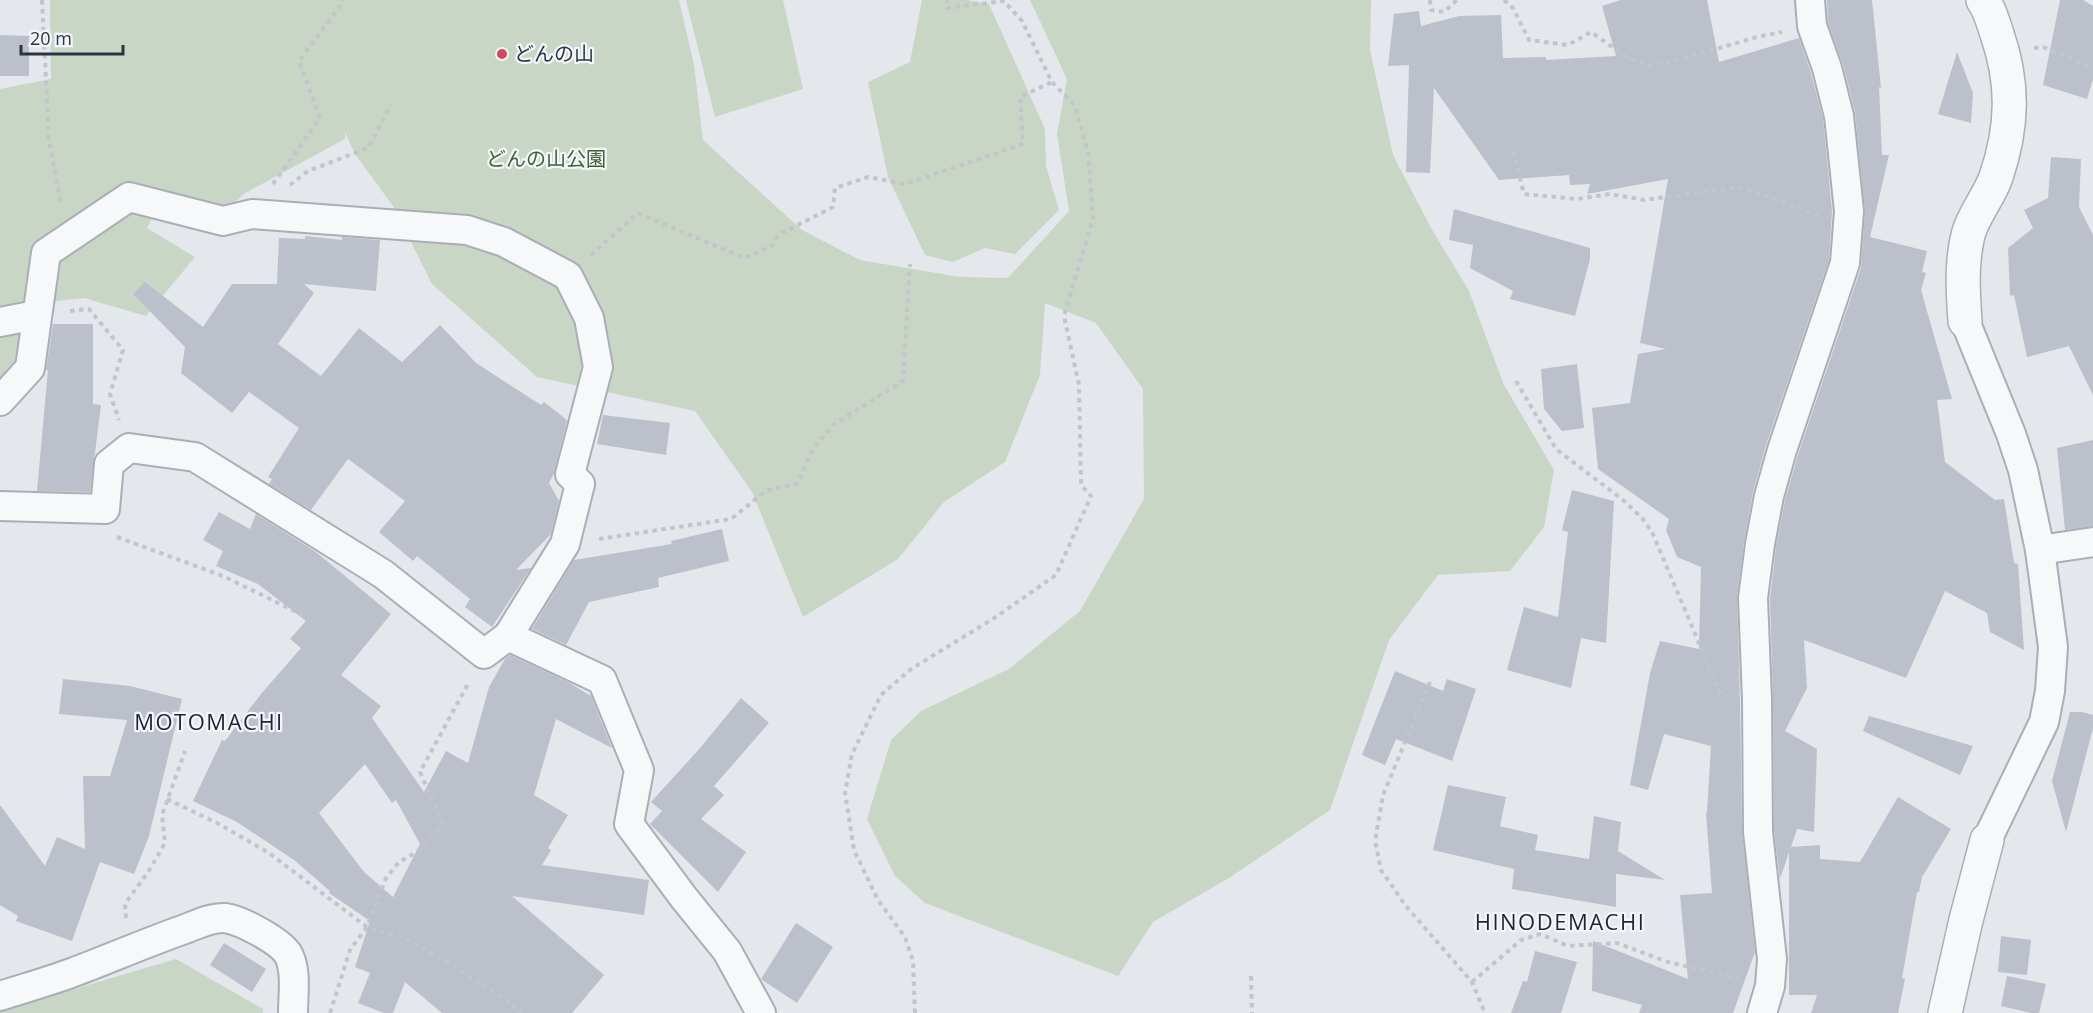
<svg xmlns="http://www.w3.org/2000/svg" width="2093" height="1013" viewBox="0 0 2093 1013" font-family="'Open Sans','Noto Sans JP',sans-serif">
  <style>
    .green { fill: #c9d6c5 }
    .building { fill: #bbc0ca; fill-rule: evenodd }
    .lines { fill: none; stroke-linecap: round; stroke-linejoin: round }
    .minor-casing { stroke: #a9aeb7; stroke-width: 32 }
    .tertiary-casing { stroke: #a9aeb7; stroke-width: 36 }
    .path { stroke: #c2c5cb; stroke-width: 4; stroke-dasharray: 4.5 4.5; stroke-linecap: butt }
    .minor { stroke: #f7f8fa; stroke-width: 28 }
    .tertiary { stroke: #f7f8fa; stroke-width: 33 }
    .poi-dot { fill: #d1495b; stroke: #f4f6f9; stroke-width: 2 }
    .labels { text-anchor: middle; stroke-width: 4.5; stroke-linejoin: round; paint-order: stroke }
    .poi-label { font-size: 20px; fill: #2b3445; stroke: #f4f6f9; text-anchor: start }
    .park-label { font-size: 20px; fill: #3f6138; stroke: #f4f6f9 }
    .quarter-label { font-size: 22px; letter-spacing: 1.5px; fill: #1d2536; stroke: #f4f6f9 }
  </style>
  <rect width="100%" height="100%" fill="#e4e7ec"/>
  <g class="green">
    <path d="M50,0H679L694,65L703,140L802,230L860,260L960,277L1008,278L1069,211L1057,134L1067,79L1030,0H1371L1370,50L1393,155L1431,228L1469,291L1504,385L1554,470L1544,527L1510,571L1438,575L1389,640L1330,810L1229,878L1153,922L1118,976L925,903L895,876L867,819L891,740L921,711L1009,669L1080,611L1144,499L1143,389L1096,323L1045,303L1040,375L1005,462L944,502L898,559L803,617L752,492L695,411L537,377L432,284L393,206L355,154L345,132V139L245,193L222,214L162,200L147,228L195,257L146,316L84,298L27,304L17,373L0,388V89L51,79Z"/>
    <path d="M686,0H783L803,89L715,117Z"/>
    <path d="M922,0H968L989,4L1045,129L1046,166L1059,210L1015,254L985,248L953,262L925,255L888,177L868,82L910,62Z"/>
    <path d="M176,959L263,1009V1013H0V1011Z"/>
  </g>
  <g class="building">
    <path d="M1621,0H1707L1719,62L1799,38L1811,73L1823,119L1832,211L1829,260L1766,445L1753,492L1744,542L1737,596L1740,700L1742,832L1755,952L1733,1013H1639L1642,1005L1592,991L1593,941L1688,979L1680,895L1712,893L1706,813L1707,812L1711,746L1664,734L1648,790L1630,785L1650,673L1660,641L1699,649L1701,567L1677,557L1666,530L1669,519L1598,469L1592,408L1630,403L1638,354L1666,349L1640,343L1668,179L1587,194L1590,184L1570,185L1569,175L1499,180L1434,88L1430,173L1406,172L1409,65L1388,66L1394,14L1419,11L1421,26L1459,16L1501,15L1503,58L1546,57V60L1616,56L1602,6Z"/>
    <path d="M1827,0H1872L1881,88L1879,87L1882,155H1889L1870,237L1927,251L1922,272L1926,273L1921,290L1952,399L1937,400L1945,462L1995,500L2004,499L2014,563L2018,564L2024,650L1990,632L1987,613L1945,591L1906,678L1804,640L1807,688L1785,731L1817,749L1814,832L1797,829L1791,847L1820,845V859L1860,862L1898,797L1951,829L1922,877L1919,892H1917L1902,978L1905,979L1898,1013H1811L1817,995H1789V852L1780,879L1774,831L1773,699L1770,599L1776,547L1785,500L1798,455L1861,268L1865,212L1855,112L1843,64L1828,23Z"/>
    <path d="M2060,0H2083L2093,6V79L2087,99L2043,85Z"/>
    <path d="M0,35L29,36V76H0Z"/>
    <path d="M1957,52L1973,93L1971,123L1938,114Z"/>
    <path d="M2051,157L2081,159L2079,207L2093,235V395L2069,346L2027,357L2014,295L2010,296L2008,248L2033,228L2024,210L2048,198Z"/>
    <path d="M1454,209L1590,248V259L1575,316L1510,299L1513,291L1470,268L1473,245L1449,240Z"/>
    <path d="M305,236L342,240V237L380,240L376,291L304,284L314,293L278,344L321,376L359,328L402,362L440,325L476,363L541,405L544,402L567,420L554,473L549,483L559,501L551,534L516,570L531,568L492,627L465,607L470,599L417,556L413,561L379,532L405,501L348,459L311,510L269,484L272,479L268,477L299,428L249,392L232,413L181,373L185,347L133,294L145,282L203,327L232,284H277L279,238L305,239Z"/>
    <path d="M53,324H93V404L101,405L90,492L37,491L48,370H46Z"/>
    <path d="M1577,364L1584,428L1562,431L1544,409L1541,369Z"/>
    <path d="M603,415L670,423L666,455L597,444Z"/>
    <path d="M2093,440V526L2065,530L2057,448Z"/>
    <path d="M1572,490L1614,501L1606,643L1581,638L1571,688L1507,670L1524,607L1558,617L1568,532L1562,530Z"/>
    <path d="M219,512L250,529L256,514L316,552L391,614L341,675L381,706L372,718L424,792L446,751L468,763L489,687L505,659L510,655L566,681L591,696L612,748L556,719L534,795L568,815L548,848L551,850L542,865L649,880L644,915L512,896L604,975L572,1013H442L405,982L393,1013H384L358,1003L370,973L355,967L370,921L329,893L330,891L294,860L237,822L193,801L222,740L225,741L261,694L301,648L290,639L306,621L258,584L216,566L223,551L203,540ZM365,764L392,803L396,800L420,844L393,897L364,872L319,813Z"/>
    <path d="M722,529L729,561L658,578L659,587L589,602L566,645L532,629L574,560L672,544L671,541Z"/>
    <path d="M1395,671L1443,691L1447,679L1476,689L1452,761L1396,739L1385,765L1362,755Z"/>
    <path d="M63,679L130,686L182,699L149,836L134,874L100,862L72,941L16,921L18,916L0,905V805L45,866L57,837L85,849L83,776H110L127,720L59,714Z"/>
    <path d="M741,698L769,723L714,786L724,795L701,819L746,852L718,892L650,824L662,811L651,802L701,747Z"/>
    <path d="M2070,712H2082L2093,715V728L2066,832L2052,781Z"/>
    <path d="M1869,716L1973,746L1960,775L1863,731Z"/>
    <path d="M1448,785L1506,797L1500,826L1538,835L1535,850L1589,859L1594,816L1621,822L1618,851L1665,880L1616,874V907L1512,889L1514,869L1433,850Z"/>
    <path d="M796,923L833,947L797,1003L761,979Z"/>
    <path d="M2001,936L2031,940L2027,975L1998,972Z"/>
    <path d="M224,943L266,969L252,992L210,965Z"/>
    <path d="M1535,951L1577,962L1561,1013H1511L1523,981L1527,982Z"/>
    <path d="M2007,976L2046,984L2039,1013H2031L2001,1006Z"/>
  </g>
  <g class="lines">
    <g class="minor-casing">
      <g id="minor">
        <path d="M1965,321L2011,434L2023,470L2040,550L2053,647L2050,691L2044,722L1987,840"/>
        <path d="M0,322L36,315"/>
        <path d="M0,401L30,368L46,253L129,197L223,221L252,214L467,230L504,242L568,276L589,318L598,367L570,474L580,484L565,544L508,636"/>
        <path d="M0,506L105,509L109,464L129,448L195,457L383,574L484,654L508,636L602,680L639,770L629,824L684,898L727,951L761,1013"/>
        <path d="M2040,550L2093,542"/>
        <path d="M0,996C25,988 50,981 74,972C111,958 148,942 185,929C198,924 212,917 225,918C241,920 280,941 288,954C297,970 293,995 293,1013"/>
        <path d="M1762,1013L1770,986L1772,959L1758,832L1757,700L1753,598L1760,544L1769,496L1782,450L1845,263L1849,211L1839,116L1827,68L1812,26L1810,0"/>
      </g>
    </g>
    <g class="tertiary-casing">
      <g id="tertiary">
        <path d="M1965,321C1963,292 1961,264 1968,235C1973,215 1989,197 1996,177C2013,127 2014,83 1997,34C1993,22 1990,10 1983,0"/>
        <path d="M1945,1013L1966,920L1987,840"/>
      </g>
    </g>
    <g class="path">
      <path d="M42,0L49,141L61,204"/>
      <path d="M1430,0L1431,10L1444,12L1457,0"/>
      <path d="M1504,0L1513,8L1529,40L1568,45L1591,32L1628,58L1648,65L1672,62L1757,37L1782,32"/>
      <path d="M2034,48L2043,47L2093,68"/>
      <path d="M1513,151L1524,194L1577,199L1610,194L1644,200L1740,187L1818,215"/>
      <path d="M273,184L320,118L299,61L343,2V0"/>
      <path d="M290,185L308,171L368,148L391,105"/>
      <path d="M591,255L638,213L744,258L772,246L778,235L833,207L835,188L868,177L906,184L1023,144L1020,97L1052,82"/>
      <path d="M70,311L89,309L123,350L110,394L119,420"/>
      <path d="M1516,381L1556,449L1623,500L1642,518L1652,532L1721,695L1727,696"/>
      <path d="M117,537L223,576L309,618"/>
      <path d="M599,539L731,519L767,490L797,484L813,449L833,425L903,381L910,264"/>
      <path d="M1430,682L1383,795L1375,841L1381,870L1405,905L1472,982L1485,1013"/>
      <path d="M167,799L219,824L269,853L367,927L405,938L454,966L512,1004L521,1013"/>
      <path d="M126,918L125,904L150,869L165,843L162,815L185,751"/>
      <path d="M1251,976L1252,1013"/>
      <path d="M1472,982L1521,940L1540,934L1568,946L1617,943L1668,962L1740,979"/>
      <path d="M330,1013L350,950L367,927L386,878L399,862L418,851L443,824L420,772L469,682"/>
      <path d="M915,1013L913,961L905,937L878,900L854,850L845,793L852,754L881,695L911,669L996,617L1056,575L1091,496L1081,485L1079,385L1064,316L1093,219L1088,151L1075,106L1052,82L1022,21L1004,1L947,8V0"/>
    </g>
    <use href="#minor" class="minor"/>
    <use href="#tertiary" class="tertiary"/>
  </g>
  <circle class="poi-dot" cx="502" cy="54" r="6"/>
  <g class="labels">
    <g class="poi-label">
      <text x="514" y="61">どんの山</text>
    </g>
    <g class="park-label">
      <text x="546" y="166">どんの山公園</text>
    </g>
    <g class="quarter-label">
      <text x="209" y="730">MOTOMACHI</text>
      <text x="1560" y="930">HINODEMACHI</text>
    </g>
  </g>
  <path d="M21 45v9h102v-9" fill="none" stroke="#2b3445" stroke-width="3"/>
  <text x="30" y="45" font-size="18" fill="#2b3445" stroke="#f4f6f9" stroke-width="4.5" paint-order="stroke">20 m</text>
</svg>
